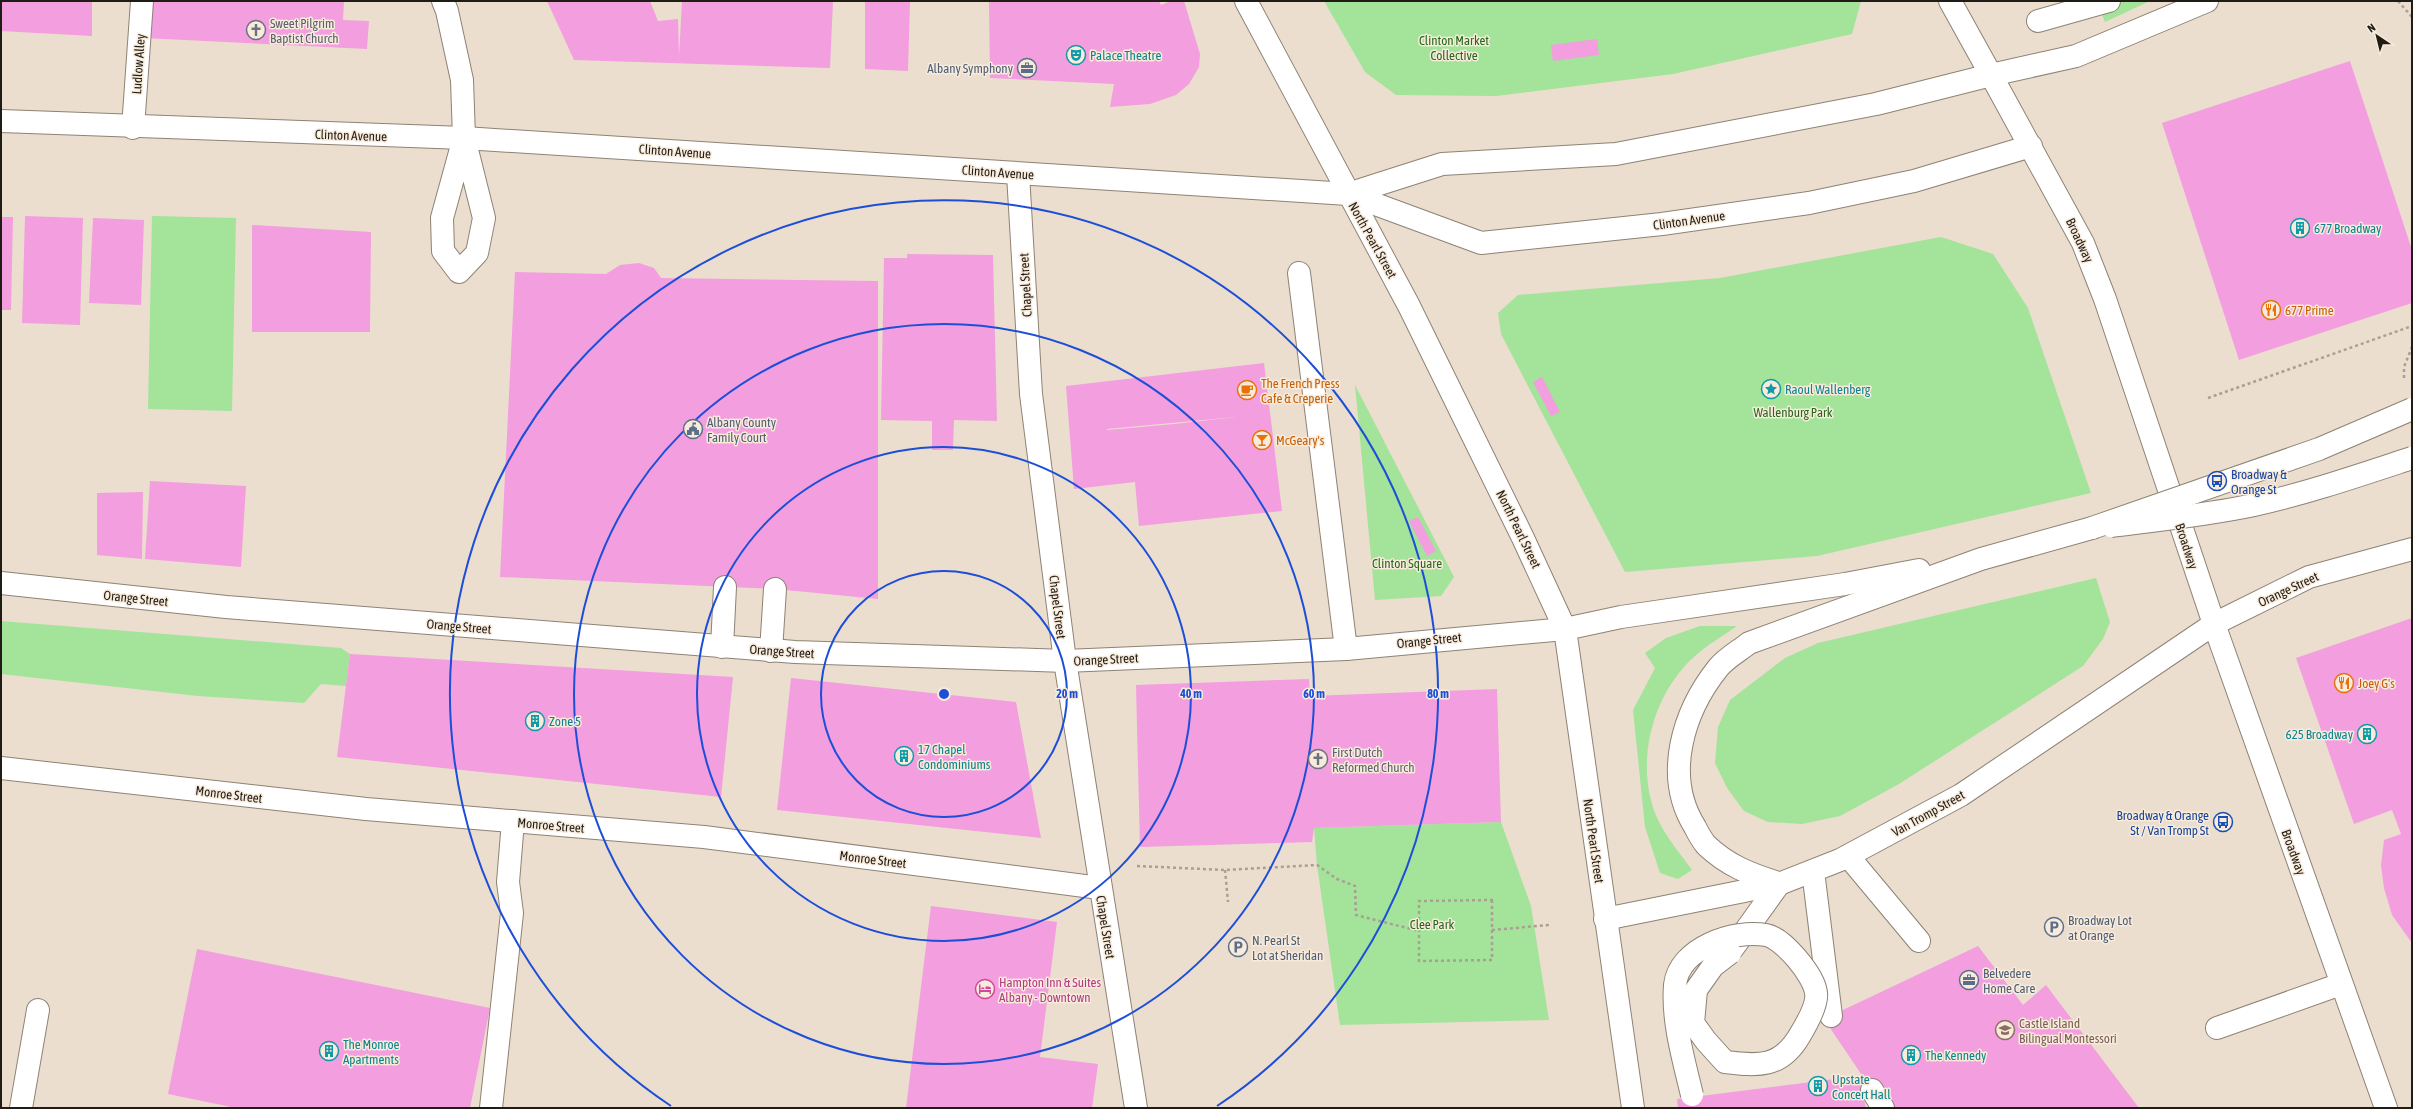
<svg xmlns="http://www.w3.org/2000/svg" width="2413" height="1109" viewBox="0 0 2413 1109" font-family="'Asap Condensed',sans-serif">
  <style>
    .green { fill: #a3e39a }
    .building { fill: #f39edf; fill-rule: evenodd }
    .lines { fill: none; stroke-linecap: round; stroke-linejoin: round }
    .service-casing { stroke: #8e8274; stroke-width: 24 }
    .pedestrian-casing { stroke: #8e8274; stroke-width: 24 }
    .minor-casing { stroke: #8e8274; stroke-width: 24 }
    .tertiary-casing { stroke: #8e8274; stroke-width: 24 }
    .primary-casing { stroke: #8e8274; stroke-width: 24 }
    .motorway-casing { stroke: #8e8274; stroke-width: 24 }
    .path { stroke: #a99f92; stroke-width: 2.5; stroke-dasharray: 3 3; stroke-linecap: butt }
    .service { stroke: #fff; stroke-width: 22 }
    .pedestrian { stroke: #fff; stroke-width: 22 }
    .minor { stroke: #fff; stroke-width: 22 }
    .tertiary { stroke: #fff; stroke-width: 22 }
    .primary { stroke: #fff; stroke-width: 22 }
    .motorway { stroke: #fff; stroke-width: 22 }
    .service-bridge-casing { stroke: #8e8274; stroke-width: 24; stroke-linecap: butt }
    .primary-bridge-casing { stroke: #8e8274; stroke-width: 24; stroke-linecap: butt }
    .motorway-bridge-casing { stroke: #8e8274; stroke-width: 24; stroke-linecap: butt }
    .service-bridge { stroke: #fff; stroke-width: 22 }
    .primary-bridge { stroke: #fff; stroke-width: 22 }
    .motorway-bridge { stroke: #fff; stroke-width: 22 }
    .ring { fill: none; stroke: #1d4ed8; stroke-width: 2 }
    .labels { text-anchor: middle; stroke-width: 3; stroke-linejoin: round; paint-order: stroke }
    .worship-label { font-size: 13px; fill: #5b616d; stroke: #f8ebdb; text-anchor: start }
    .park-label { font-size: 13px; fill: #27681d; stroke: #f8ebdb }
    .culture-label { font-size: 13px; fill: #0d838f; stroke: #f8ebdb; text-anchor: start }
    .street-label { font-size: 13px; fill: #1f1b15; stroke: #f8ebdb }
    .service-label { font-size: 13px; fill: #4e5e75; stroke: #f8ebdb; text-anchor: start }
    .food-label { font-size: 13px; fill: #c56008; stroke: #f8ebdb; text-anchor: start }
    .transit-label { font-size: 13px; fill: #164399; stroke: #f8ebdb; text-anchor: start }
    .hotel-label { font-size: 13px; fill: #b23c85; stroke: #f8ebdb; text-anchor: start }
    .education-label { font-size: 13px; fill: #785e54; stroke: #f8ebdb; text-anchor: start }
    .centre { fill: #1d4ed8; stroke: #f8ebdb; stroke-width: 2 }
    .ring-label { font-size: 12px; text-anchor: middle; font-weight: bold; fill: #1d4ed8; stroke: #f8ebdb; stroke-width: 3; stroke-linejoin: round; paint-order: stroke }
  </style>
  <rect width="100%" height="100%" fill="#ebdece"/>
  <g class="green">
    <path d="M1324,1H1861L1852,34L1673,74L1496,96L1396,95L1365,72Z"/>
    <path d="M2097,1H2150L2105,22Z"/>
    <path d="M152,216L236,218L232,411L148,409Z"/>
    <path d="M1941,237L1993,254L2028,308L2091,493L1817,556L1625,572L1501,334L1498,313L1518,295L1720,278Z"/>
    <path d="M1355,385L1454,577L1441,596L1375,600Z"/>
    <path d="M2096,578L2110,622L2103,639L2083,666L1899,784L1840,816L1802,824L1768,822L1744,811L1727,788L1715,763L1718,727L1730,700L1785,658L1818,643Z"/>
    <path d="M1,621L341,648L350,654L346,686L321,684L304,703L198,696L1,674Z"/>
    <path d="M1700,626H1737C1723,636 1707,645 1695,656C1656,690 1638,751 1651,800C1657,827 1677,849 1692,870L1678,879L1660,873L1645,827L1633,710L1655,668L1645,653L1666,638Z"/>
    <path d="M1501,822L1531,906L1549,1020L1340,1025L1317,865L1314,828Z"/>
  </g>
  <g class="building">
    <path d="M1,1H92V36L1,31Z"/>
    <path d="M146,1H344L343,20L369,21L367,49L144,38Z"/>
    <path d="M547,1H650L658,21L678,19L679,56L682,1H833L830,68L574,60Z"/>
    <path d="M865,1H910L908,71L865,69Z"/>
    <path d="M989,1H1159L1161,5L1171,1H1184L1200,54L1199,67L1189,84L1176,95L1150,104L1110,107L1114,84L990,78Z"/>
    <path d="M1597,39L1599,55L1553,61L1551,45Z"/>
    <path d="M2350,61L2412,250V303L2239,360L2162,123Z"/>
    <path d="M25,216L83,218L80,325L22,323Z"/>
    <path d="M1,217H13L11,310H1Z"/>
    <path d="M93,218L144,220L141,305L89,303Z"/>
    <path d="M252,225L371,232L370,332H252Z"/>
    <path d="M907,254L993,255L997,421L954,420L953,450H932V421L881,420L884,258H907Z"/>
    <path d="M639,263L654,268L661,278L878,281V599L775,589L500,577L515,272L606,274L620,265Z"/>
    <path d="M1264,363L1282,511L1139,526L1135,482L1074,489L1066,386ZM1236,417L1174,424L1107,430V429Z"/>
    <path d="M1542,377L1560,412L1551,416L1533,382Z"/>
    <path d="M150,481L246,486L241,567L145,559Z"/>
    <path d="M143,492L142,559L97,555V493Z"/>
    <path d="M1418,517L1436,551L1427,556L1409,521Z"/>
    <path d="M2412,618V943L2392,915L2384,888L2381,865L2384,840L2401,834L2392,810L2354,824L2296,658Z"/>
    <path d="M350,654L733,677L721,797L337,757Z"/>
    <path d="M791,678L1016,702L1041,838L777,810Z"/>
    <path d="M1309,679L1310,696L1497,689L1501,822L1314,828L1312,842L1140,847L1136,685Z"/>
    <path d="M931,906L1057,922L1040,1057L1098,1064L1092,1108H906Z"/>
    <path d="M1978,946L2023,1005L2046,985L2139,1108H1884L1824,1019Z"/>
    <path d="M197,949L490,1008L470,1108H236L168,1094Z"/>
    <path d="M1858,1076L1866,1108H1678L1677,1099Z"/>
  </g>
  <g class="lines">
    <g class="service-casing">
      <g id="service">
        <path d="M133,128L142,1"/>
        <path d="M464,138L484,218L477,253L459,272L443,251L442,218Z"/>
        <path d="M722,647L725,587"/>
        <path d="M771,651L775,589"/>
        <path d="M1848,856L1919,941"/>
        <path d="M1813,871L1831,1016"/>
        <path d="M1733,948L1779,884"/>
        <path d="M2217,1028L2341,984"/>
        <path d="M1872,1090L1883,1108"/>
        <path d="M21,1108L38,1010"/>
        <path d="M491,1108L512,913L508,882L513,821"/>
      </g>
    </g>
    <g class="pedestrian-casing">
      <g id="pedestrian">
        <path d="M2038,21L2109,1"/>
        <path d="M1299,273L1346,649"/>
      </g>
    </g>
    <g class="minor-casing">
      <g id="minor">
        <path d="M1018,174L1031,394L1065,661L1136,1108"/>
        <path d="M1,583L226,607L795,652L1065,661L1346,649L1565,629"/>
        <path d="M1,768L366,809L704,837L1100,888"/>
      </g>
    </g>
    <g class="tertiary-casing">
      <g id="tertiary">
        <path d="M443,1L447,11L462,80L464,138"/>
        <path d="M1950,1L1991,75"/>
        <path d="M2214,624L2386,1108"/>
      </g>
    </g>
    <g class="primary-casing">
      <g id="primary">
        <path d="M1246,1L1409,306L1523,538L1565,629L1633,1108"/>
        <path d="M1,121L464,138L1348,194L1481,243L1662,224L1809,203L1914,181L2031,146"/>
        <path d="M1348,194L1442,164L1616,154L1876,104L1991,75L2083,243L2105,299L2214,624"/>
        <path d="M1565,629L1621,617L1845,584L1919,570"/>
        <path d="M1778,883C1750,874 1728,866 1706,845C1702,840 1698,833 1695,827C1663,776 1683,712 1718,668C1726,658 1739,651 1749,643L1981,559L2092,528"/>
        <path d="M1605,919L1779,884L1840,860L1961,795L2214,624L2309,577L2412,549"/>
      </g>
    </g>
    <g class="motorway-casing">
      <path id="motorway" d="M1991,75L2076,56L2207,1"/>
    </g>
    <g class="path">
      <path d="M2398,1L2412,17"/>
      <path d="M2404,378V367L2412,347"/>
      <path d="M2208,398L2412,326"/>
      <path d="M1137,866L1225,870L1317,865L1337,879L1355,886L1356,915L1419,931"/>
      <path d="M1225,870L1228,902"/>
      <path d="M1492,900V960L1419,961V901Z"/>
      <path d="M1492,930L1549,925"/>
    </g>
    <use href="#service" class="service"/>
    <use href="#pedestrian" class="pedestrian"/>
    <use href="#minor" class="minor"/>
    <use href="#tertiary" class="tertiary"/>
    <use href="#primary" class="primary"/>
    <use href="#motorway" class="motorway"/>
    <g class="service-bridge-casing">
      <path id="service-bridge" d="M1692,1095C1684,1061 1672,1021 1675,985C1679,948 1734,929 1766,935C1783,938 1814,975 1816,993C1818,1004 1806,1025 1800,1035C1781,1068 1759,1066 1725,1062L1706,1041L1693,1023L1696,990L1713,966L1730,953"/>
    </g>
    <g class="primary-bridge-casing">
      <path id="primary-bridge" d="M2111,526C2159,520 2207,515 2254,505C2308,493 2360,475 2412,458"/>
    </g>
    <g class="motorway-bridge-casing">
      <path id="motorway-bridge" d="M2092,528L2319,449L2412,409"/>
    </g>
    <use href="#service-bridge" class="service-bridge"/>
    <use href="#primary-bridge" class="primary-bridge"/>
    <use href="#motorway-bridge" class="motorway-bridge"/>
  </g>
  <g class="ring">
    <circle cx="944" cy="694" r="123"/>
    <circle cx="944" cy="694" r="247"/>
    <circle cx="944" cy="694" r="370"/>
    <path d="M671 1106A494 494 0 1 1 1217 1106"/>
  </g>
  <defs>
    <g id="church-ring" transform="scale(1)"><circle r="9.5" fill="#f8ebdb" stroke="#6b7280" stroke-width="1.5"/><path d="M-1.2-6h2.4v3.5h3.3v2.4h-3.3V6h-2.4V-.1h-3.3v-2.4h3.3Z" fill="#6b7280"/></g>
    <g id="theatre-ring" transform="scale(1)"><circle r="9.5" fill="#f8ebdb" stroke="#0f9aa8" stroke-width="1.5"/><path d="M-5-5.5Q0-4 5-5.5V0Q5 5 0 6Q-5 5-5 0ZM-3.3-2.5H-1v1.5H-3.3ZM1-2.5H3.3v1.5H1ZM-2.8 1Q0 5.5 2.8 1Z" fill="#0f9aa8"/></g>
    <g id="office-ring" transform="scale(1)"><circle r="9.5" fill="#f8ebdb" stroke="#5c6f8a" stroke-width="1.5"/><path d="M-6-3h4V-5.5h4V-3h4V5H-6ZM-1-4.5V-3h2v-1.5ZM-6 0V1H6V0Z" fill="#5c6f8a"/></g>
    <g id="building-ring" transform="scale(1)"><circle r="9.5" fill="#f8ebdb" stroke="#0f9aa8" stroke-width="1.5"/><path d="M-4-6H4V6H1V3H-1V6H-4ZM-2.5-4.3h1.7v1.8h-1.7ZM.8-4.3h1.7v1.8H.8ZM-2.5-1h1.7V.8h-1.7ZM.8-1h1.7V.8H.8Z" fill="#0f9aa8"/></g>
    <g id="restaurant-ring" transform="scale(1)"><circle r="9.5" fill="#f8ebdb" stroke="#e8710a" stroke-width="1.5"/><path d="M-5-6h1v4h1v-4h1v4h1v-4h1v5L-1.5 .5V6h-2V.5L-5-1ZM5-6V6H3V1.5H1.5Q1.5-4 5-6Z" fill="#e8710a"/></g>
    <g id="sight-ring" transform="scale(1)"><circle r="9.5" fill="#f8ebdb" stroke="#0f9aa8" stroke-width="1.5"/><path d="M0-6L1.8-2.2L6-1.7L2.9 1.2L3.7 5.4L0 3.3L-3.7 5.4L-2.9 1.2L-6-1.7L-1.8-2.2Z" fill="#0f9aa8"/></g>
    <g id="cafe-ring" transform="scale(1)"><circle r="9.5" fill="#f8ebdb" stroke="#e8710a" stroke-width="1.5"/><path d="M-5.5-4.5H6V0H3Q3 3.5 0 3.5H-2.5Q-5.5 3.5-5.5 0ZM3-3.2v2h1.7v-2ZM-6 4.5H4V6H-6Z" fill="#e8710a"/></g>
    <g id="civic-ring" transform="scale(1)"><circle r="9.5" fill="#f8ebdb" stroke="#5c6f8a" stroke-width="1.5"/><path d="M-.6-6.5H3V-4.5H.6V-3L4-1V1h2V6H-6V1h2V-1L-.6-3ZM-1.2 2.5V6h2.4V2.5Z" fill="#5c6f8a"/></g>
    <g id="bar-ring" transform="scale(1)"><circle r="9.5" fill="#f8ebdb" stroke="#e8710a" stroke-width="1.5"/><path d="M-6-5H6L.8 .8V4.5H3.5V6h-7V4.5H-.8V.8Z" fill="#e8710a"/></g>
    <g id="bus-ring" transform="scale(1)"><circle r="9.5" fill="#f8ebdb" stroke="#1a4fb4" stroke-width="1.5"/><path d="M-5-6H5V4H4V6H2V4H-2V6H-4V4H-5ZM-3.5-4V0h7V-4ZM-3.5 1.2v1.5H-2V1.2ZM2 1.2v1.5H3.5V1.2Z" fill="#1a4fb4"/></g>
    <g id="parking-ring" transform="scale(1)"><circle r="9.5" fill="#f8ebdb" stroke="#5c6f8a" stroke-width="1.5"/><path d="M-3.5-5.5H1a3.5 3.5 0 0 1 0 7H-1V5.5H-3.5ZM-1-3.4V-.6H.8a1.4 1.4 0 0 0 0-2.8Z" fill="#5c6f8a"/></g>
    <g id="hotel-ring" transform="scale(1)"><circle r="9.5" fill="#f8ebdb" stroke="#d1479c" stroke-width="1.5"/><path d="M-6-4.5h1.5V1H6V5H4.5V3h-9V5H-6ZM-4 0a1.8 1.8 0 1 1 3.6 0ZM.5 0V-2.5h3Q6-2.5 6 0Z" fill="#d1479c"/></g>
    <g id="school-ring" transform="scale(1)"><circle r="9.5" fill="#f8ebdb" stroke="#8d6e63" stroke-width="1.5"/><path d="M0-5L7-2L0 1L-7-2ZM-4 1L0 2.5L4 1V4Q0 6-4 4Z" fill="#8d6e63"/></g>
  </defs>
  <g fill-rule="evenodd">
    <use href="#church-ring" x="256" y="30"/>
    <use href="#theatre-ring" x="1076" y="55"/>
    <use href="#office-ring" x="1027" y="68"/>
    <use href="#building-ring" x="2300" y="228"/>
    <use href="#restaurant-ring" x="2271" y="310"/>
    <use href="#sight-ring" x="1771" y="389"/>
    <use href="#cafe-ring" x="1247" y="390"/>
    <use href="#civic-ring" x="693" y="429"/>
    <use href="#bar-ring" x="1262" y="440"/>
    <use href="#bus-ring" x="2217" y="481"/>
    <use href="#restaurant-ring" x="2344" y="683"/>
    <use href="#building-ring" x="535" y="721"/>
    <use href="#building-ring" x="2367" y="734"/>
    <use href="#building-ring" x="904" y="756"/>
    <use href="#church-ring" x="1318" y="759"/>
    <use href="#bus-ring" x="2223" y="822"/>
    <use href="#parking-ring" x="2054" y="927"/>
    <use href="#parking-ring" x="1238" y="947"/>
    <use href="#office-ring" x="1969" y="980"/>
    <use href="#hotel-ring" x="985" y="989"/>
    <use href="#school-ring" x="2005" y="1030"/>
    <use href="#building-ring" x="329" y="1051"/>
    <use href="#building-ring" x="1911" y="1055"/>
    <use href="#building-ring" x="1818" y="1086"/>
  </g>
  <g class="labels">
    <g class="worship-label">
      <text x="270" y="28">Sweet Pilgrim<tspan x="270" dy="15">Baptist Church</tspan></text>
      <text x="1332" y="757">First Dutch<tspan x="1332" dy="15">Reformed Church</tspan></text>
    </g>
    <g class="park-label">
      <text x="1454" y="45">Clinton Market<tspan x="1454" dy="15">Collective</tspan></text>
      <text x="1793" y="417">Wallenburg Park</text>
      <text x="1407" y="568">Clinton Square</text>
      <text x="1432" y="929">Clee Park</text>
    </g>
    <g class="culture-label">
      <text x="1090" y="60">Palace Theatre</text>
      <text x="2314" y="233">677 Broadway</text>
      <text x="1785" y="394">Raoul Wallenberg</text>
      <text x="549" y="726">Zone 5</text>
      <text x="2353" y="739" text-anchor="end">625 Broadway</text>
      <text x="918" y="754">17 Chapel<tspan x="918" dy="15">Condominiums</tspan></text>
      <text x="343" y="1049">The Monroe<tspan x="343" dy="15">Apartments</tspan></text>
      <text x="1925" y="1060">The Kennedy</text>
      <text x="1832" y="1084">Upstate<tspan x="1832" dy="15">Concert Hall</tspan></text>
    </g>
    <g class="street-label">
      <text transform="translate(138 64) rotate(-86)" y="5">Ludlow Alley</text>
      <text transform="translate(351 135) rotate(2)" y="5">Clinton Avenue</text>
      <text transform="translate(675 151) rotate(4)" y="5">Clinton Avenue</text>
      <text transform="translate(998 172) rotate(4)" y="5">Clinton Avenue</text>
      <text transform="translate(1689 220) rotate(-8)" y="5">Clinton Avenue</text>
      <text transform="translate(1373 240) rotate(61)" y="5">North Pearl Street</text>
      <text transform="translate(2080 240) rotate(65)" y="5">Broadway</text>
      <text transform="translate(1025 285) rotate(-93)" y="5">Chapel Street</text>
      <text transform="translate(1519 529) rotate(64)" y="5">North Pearl Street</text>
      <text transform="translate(2187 546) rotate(72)" y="5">Broadway</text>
      <text transform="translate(2288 589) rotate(-25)" y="5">Orange Street</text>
      <text transform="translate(136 598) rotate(6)" y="5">Orange Street</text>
      <text transform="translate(1058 607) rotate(83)" y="5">Chapel Street</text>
      <text transform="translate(459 626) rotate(5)" y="5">Orange Street</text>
      <text transform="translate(1429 640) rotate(-6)" y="5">Orange Street</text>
      <text transform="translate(782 651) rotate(4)" y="5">Orange Street</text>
      <text transform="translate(1106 659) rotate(-3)" y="5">Orange Street</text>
      <text transform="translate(229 794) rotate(7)" y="5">Monroe Street</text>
      <text transform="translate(1928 813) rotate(-29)" y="5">Van Tromp Street</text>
      <text transform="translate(551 825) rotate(5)" y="5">Monroe Street</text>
      <text transform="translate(1594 841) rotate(82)" y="5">North Pearl Street</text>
      <text transform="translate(2294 852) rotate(70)" y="5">Broadway</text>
      <text transform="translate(873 859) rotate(7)" y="5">Monroe Street</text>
      <text transform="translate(1106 927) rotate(81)" y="5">Chapel Street</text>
    </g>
    <g class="service-label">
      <text x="1013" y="73" text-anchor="end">Albany Symphony</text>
      <text x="707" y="427">Albany County<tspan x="707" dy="15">Family Court</tspan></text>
      <text x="2068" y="925">Broadway Lot<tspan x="2068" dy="15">at Orange</tspan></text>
      <text x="1252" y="945">N. Pearl St<tspan x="1252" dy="15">Lot at Sheridan</tspan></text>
      <text x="1983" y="978">Belvedere<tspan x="1983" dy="15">Home Care</tspan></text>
    </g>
    <g class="food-label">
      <text x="2285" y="315">677 Prime</text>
      <text x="1261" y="388">The French Press<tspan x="1261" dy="15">Cafe &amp; Creperie</tspan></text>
      <text x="1276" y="445">McGeary's</text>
      <text x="2358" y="688">Joey G's</text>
    </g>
    <g class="transit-label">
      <text x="2231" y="479">Broadway &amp;<tspan x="2231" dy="15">Orange St</tspan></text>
      <text x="2209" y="820" text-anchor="end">Broadway &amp; Orange<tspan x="2209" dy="15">St / Van Tromp St</tspan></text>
    </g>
    <g class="hotel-label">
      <text x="999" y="987">Hampton Inn &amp; Suites<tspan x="999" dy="15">Albany - Downtown</tspan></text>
    </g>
    <g class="education-label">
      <text x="2019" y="1028">Castle Island<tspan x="2019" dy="15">Bilingual Montessori</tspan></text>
    </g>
  </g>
  <circle cx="944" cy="694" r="6" class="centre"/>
  <g class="ring-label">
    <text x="1067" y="698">20 m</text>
    <text x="1191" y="698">40 m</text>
    <text x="1314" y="698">60 m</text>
    <text x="1438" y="698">80 m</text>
  </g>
  <rect width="2413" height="1109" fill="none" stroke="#1f1b15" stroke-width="4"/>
  <g transform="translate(2377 36) rotate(325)" stroke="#f8ebdb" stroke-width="3" paint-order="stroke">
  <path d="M0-3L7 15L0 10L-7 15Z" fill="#1f1b15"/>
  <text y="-6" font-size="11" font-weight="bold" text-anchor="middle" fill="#1f1b15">N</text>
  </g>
</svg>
